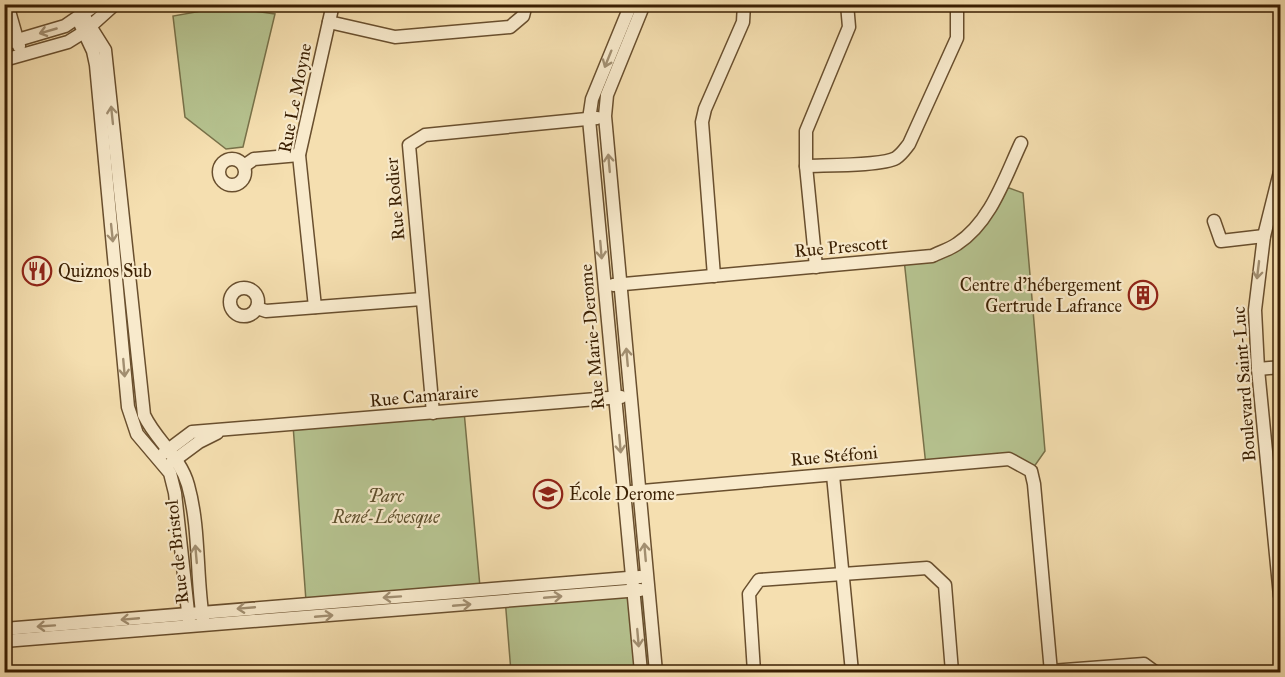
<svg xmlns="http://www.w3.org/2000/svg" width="1285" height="677" viewBox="0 0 1285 677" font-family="'IM FELL Great Primer',serif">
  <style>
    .green { fill: #b6c390; stroke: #787149; stroke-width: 1.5 }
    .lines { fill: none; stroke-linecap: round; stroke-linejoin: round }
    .minor-casing { stroke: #694f2e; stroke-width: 15 }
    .minor { stroke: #f8eacc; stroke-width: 12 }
    .oneway { stroke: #a28f71 }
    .labels { text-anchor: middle; stroke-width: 4.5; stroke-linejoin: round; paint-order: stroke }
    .street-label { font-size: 18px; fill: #3a1f02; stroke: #f8eacc }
    .poi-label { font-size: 18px; fill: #3a1f02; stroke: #f8eacc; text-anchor: start }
    .park-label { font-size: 18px; font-style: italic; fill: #5f502d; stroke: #f8eacc }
  </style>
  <rect width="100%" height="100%" fill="#f5dfb0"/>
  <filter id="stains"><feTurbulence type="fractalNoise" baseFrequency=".00333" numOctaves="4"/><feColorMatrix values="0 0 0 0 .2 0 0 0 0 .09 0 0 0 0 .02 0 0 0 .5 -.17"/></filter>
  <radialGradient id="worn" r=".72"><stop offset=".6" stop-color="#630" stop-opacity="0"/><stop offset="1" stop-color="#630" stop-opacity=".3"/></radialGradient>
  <g class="green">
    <path d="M224,7L275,14L243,147L226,149L185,117L173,16Z"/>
    <path d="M1001,185L1023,193L1045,451L1031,471L1021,464L926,466L904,259L958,244Z"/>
    <path d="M464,411L480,587L306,601L293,425Z"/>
    <path d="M641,586L651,672H511L505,598Z"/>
  </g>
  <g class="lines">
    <g class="minor-casing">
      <g id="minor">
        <path d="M7,4L19,46"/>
        <path d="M631,4L592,99L589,119L641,672"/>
        <path d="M644,4L607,95L605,116L656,672"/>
        <path d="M83,15L105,50L144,415C156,441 180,456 188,485C200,528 196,575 203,619"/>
        <path d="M78,19L93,51L96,65L128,407L137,434L170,473L175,493L189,621"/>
        <path d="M329,22L395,37L510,27L523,16L526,4"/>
        <path d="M4,44L65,26L97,4"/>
        <path d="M4,60L68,42L84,32L115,4"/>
        <circle cx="232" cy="172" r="13"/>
        <path d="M244,166L254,159L299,155"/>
        <path d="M806,166C825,165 882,166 896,158C902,154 905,149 909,144L957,38V4"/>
        <path d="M1280,172L1264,236L1255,310L1258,369L1280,596"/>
        <path d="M1214,221L1221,241L1264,236"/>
        <path d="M816,267L806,166V131L849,27L847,4"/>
        <path d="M714,276L702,122L705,109L743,22L744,4"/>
        <path d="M613,285L932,256C940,252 950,249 957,244C991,222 1005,177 1021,143"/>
        <circle cx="244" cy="302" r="14"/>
        <path d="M315,307L299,155L333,4"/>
        <path d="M257,308L266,311L422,299"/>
        <path d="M1258,369L1280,367"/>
        <path d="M433,413L409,145L425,135L597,118"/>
        <path d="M164,453L192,432L621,397"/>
        <path d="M172,462L199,442L217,433"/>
        <path d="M833,475L852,672"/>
        <path d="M631,492L1009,459L1031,471L1034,484L1051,672"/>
        <path d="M4,629L640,577"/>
        <path d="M4,641L640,590"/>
        <path d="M1051,671L1144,664L1155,672"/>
        <path d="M754,672L749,594L759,580L927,568L945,585L952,672"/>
      </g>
    </g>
    <use href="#minor" class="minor"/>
  </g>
  <defs><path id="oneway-shaft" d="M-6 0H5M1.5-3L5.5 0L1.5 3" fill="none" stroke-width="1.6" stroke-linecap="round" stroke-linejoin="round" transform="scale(1.5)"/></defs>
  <g class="oneway">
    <use href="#oneway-shaft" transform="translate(48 31) rotate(164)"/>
    <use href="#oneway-shaft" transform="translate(608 59) rotate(112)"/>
    <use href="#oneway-shaft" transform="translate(112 115) rotate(-96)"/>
    <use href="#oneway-shaft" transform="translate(609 163) rotate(-95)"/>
    <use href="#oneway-shaft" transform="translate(112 233) rotate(84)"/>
    <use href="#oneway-shaft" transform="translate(601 250) rotate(85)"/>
    <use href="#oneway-shaft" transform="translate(1258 270) rotate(97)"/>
    <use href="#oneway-shaft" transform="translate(627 357) rotate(-95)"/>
    <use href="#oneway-shaft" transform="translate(124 368) rotate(85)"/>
    <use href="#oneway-shaft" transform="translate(620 444) rotate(85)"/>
    <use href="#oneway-shaft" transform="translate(645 552) rotate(-95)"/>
    <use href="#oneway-shaft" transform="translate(196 554) rotate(-95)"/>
    <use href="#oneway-shaft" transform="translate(392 597) rotate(176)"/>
    <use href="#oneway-shaft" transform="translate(553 597) rotate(-5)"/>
    <use href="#oneway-shaft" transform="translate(462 605) rotate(-5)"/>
    <use href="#oneway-shaft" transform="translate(246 608) rotate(175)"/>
    <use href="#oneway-shaft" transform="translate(324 616) rotate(-5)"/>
    <use href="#oneway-shaft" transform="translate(130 619) rotate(175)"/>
    <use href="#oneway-shaft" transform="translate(46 626) rotate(176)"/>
    <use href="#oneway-shaft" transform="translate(638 638) rotate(85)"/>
  </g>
  <defs>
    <g id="restaurant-ring" transform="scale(1.5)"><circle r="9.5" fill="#f8eacc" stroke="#8f2418" stroke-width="1.5"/><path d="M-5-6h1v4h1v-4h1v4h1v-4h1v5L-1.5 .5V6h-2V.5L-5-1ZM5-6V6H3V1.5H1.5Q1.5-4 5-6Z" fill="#8f2418"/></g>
    <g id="building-ring" transform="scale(1.5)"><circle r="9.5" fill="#f8eacc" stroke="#8f2418" stroke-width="1.5"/><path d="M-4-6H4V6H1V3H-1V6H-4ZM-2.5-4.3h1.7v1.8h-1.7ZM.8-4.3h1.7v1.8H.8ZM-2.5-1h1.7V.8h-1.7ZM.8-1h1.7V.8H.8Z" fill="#8f2418"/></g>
    <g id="school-ring" transform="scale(1.5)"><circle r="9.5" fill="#f8eacc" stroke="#8f2418" stroke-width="1.5"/><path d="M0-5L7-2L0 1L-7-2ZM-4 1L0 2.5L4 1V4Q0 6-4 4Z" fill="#8f2418"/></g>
  </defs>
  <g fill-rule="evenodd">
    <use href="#restaurant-ring" x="37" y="271"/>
    <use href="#building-ring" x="1143" y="295"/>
    <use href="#school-ring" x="548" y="494"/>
  </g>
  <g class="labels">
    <g class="street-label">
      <text transform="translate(295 98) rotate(-79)" y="6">Rue Le Moyne</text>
      <text transform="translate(395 199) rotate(-95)" y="6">Rue Rodier</text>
      <text transform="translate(841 247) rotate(-5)" y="6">Rue Prescott</text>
      <text transform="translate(592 337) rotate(-95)" y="6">Rue Marie-Derome</text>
      <text transform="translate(1244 384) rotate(-94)" y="6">Boulevard Saint-Luc</text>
      <text transform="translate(424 396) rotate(-5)" y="6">Rue Camaraire</text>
      <text transform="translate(834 456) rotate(-5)" y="6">Rue Stéfoni</text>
      <text transform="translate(177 552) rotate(-96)" y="6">Rue de Bristol</text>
    </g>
    <g class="poi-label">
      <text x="58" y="277">Quiznos Sub</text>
      <text x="1122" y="291" text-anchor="end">Centre d'hébergement<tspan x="1122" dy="21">Gertrude Lafrance</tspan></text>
      <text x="569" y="500">École Derome</text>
    </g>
    <g class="park-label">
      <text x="386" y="502">Parc<tspan x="386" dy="21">René-Lévesque</tspan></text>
    </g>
  </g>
  <rect width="1285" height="677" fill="none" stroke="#f5dfb0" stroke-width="24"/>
  <rect x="6" y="6" width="1273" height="665" fill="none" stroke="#3a1f02" stroke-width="3"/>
  <rect x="12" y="12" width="1261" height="653" fill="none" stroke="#3a1f02" stroke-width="1.5"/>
  <rect width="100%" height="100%" filter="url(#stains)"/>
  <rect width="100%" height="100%" fill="url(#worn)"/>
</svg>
